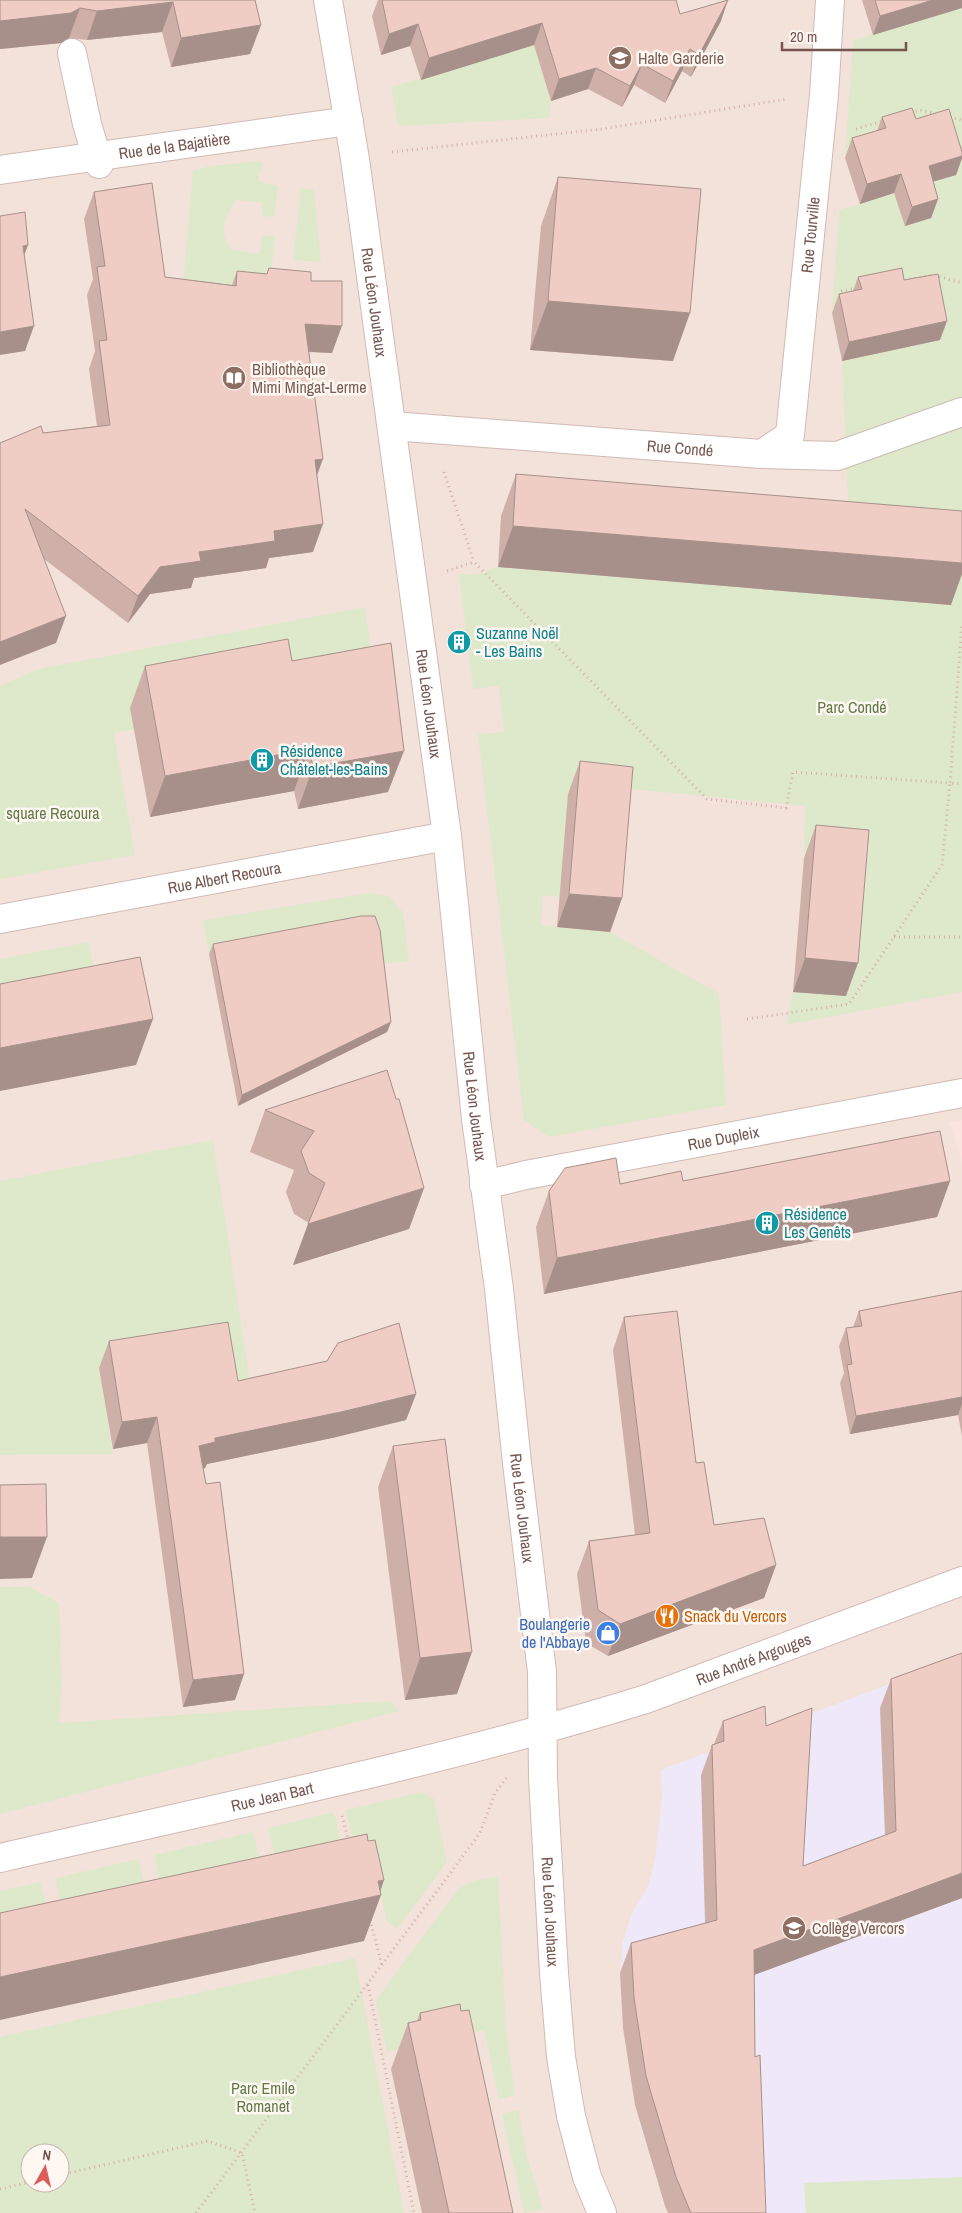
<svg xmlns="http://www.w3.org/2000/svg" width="962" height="2213" viewBox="0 0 962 2213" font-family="'Archivo Narrow',sans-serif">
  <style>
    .residential { fill: #f3e2da; fill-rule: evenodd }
    .commercial { fill: #fbe3e0 }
    .education { fill: #efe8f8 }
    .green { fill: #dde9ca; fill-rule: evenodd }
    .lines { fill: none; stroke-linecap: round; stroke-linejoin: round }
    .minor-casing { stroke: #d0bab4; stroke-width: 30 }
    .path { stroke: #d5afa7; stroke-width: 3; stroke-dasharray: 1 4; stroke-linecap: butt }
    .minor { stroke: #fff; stroke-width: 28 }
    .wall { fill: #ceb0a9 }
    .shaded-wall { fill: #a7908a }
    .building { fill: #efcdc5; stroke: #a7908a }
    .labels { text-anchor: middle; stroke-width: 5; stroke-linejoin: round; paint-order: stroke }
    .education-label { font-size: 16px; fill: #785e54; stroke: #fef7f2; text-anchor: start }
    .street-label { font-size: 16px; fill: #76554f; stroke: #fef7f2 }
    .culture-label { font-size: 16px; fill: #0d838f; stroke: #fef7f2; text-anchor: start }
    .park-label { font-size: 16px; fill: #627a48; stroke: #fef7f2 }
    .food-label { font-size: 16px; fill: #c56008; stroke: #fef7f2; text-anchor: start }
    .shop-label { font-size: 16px; fill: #366cbe; stroke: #fef7f2; text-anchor: end }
  </style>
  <rect width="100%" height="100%" fill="#fcf2ec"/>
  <path class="residential" d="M0,0H962V2213H0ZM30,2153H60V2183H30Z"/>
  <path class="commercial" d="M962,1120V1162L949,1122Z"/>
  <path class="education" d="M962,1657V2213H668L640,2125L631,2075L623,2027L620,1973L623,1942L631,1915L648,1886L655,1860L662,1798L661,1770Z"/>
  <g class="green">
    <path d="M962,8V992L786,1025L793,992L846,996L857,863L804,858L805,806L623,788L559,897L543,895L541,925L610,932L719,994L726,1105L549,1137L524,1120L478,734L504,732L499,686L473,689L459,574H479L497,567L951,605L849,519L842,361L940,340L854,309L832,313L839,210L956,174L845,158L853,40Z"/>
    <path d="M534,45L551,101L550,118L398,126L391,87Z"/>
    <path d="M261,161L263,167L258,174L260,182L278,186L274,217L262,216V202L236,200C224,217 217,233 232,250L259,254L262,237L268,235L275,238L269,291L181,308L193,171L210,166Z"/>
    <path d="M301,188L314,190L321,262L293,260Z"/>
    <path d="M365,607L375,685L114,733L135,855L0,879V686L38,669Z"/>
    <path d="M370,893L389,896L403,913L409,961L379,964L358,926L209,954L203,920Z"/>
    <path d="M89,942L96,980L0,998V959Z"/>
    <path d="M213,1140L253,1402L100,1368L113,1454L0,1455V1181Z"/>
    <path d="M0,1587H29L59,1603L62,1684L59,1723L390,1701L399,1711L0,1814Z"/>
    <path d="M422,1792L434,1799L447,1862L397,1929L387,1921L368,1839L353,1842L346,1810Z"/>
    <path d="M334,1812L341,1844L275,1859L268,1828Z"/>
    <path d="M253,1832L260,1862L160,1884L154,1855Z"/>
    <path d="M139,1859L145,1887L61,1905L56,1878Z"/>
    <path d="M498,1877L506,2027L515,2095L499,2099L484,2030L387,2052L376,2000L457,1891C469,1880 482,1879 498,1877Z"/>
    <path d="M40,1882L47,1908L0,1918V1891Z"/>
    <path d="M355,1958L404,2213H0V2037ZM30,2153H60V2183H30Z"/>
    <path d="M518,2110L527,2156L543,2209L524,2213L502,2114Z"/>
    <path d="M962,2177V2213H806L804,2183Z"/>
  </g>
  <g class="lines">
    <g class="minor-casing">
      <g id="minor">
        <path id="s1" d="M328,0L355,159L447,836L476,1119L499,1289L517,1463L542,1672L543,1778L554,1973L561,2057L571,2116L587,2177L602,2213"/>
        <path d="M72,53L87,124L99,164"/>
        <path id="s2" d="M0,170L349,121"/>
        <path id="s3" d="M392,426L762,454L837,456L962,412"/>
        <path id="s4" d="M762,454L790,435L824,95L830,0"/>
        <path id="s5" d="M0,919L447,836"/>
        <path id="s6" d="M484,1185L526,1175L962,1093"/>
        <path id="s7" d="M0,1858C216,1808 434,1765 646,1699L962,1581"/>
      </g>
    </g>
    <g class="path">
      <path d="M911,113L920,110L936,114"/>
      <path d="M950,117L962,120"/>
      <path d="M856,129L883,121"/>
      <path d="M392,152L602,129L787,99"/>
      <path d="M900,281L933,275L962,283"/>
      <path d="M841,291L857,288"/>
      <path d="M444,472L474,562"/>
      <path d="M447,571L474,562L707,799L786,808L793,772L950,783L962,624"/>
      <path d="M894,937H962"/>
      <path d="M747,1019L849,1004L942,865L950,783L962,784"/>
      <path d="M342,1816L349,1842"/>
      <path d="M370,1920L382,1965"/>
      <path d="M368,1985L414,2213"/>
      <path d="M60,2175L208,2141L242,2153L255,2213"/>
      <path d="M0,2189L30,2182"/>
      <path d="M196,2213L449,1875L480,1833L495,1793L507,1777"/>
    </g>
    <use href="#minor" class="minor"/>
  </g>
  <g class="wall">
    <path d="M0,0H255L261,25L250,54L171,67L162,32L87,40L69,38L61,43L0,49Z"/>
    <path d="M378,0H676L680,14L721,21L691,77L682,71L665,103L634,85L622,107L588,89L551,101L534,45L421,80L410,46L381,55L372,16Z"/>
    <path d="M862,0H962V8L873,35Z"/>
    <path d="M882,117L916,119L962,152V158L956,175L933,181L938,199L931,218L905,226L894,193L860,204L845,158L852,138L877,131Z"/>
    <path d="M558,177L673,361L530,350L541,226Z"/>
    <path d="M94,192L165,277L232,285L237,271L267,274L269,268L311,281L332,353L309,352L317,475L313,552L269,558L266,568L194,578L191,588L150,594L128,623L44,559L56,643L0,443L43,433L97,426L89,369L95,351L87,295L93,279L84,219Z"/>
    <path d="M858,277L904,280L940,340L842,361L832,313L839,294L853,291Z"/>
    <path d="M516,474L951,605L498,567L501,516Z"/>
    <path d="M292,661L388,792L298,809L294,791L150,817L130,708L145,666Z"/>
    <path d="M580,761L622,898L610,932L557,927L568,794Z"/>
    <path d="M816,825L846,996L793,992L804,858Z"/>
    <path d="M213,944L391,1022L387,1032L238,1106L209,954Z"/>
    <path d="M387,1070L424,1188L409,1229L293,1265L309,1223L294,1214L286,1192L294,1170L250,1152L265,1110Z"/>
    <path d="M683,1181H950L937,1217L544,1294L536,1227L549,1191L620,1184Z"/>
    <path d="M962,1291V1437L958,1415L850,1434L840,1383L844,1373L839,1346L846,1328L853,1327L859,1311Z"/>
    <path d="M624,1317L696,1463L714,1525L776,1565L764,1598L608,1656L586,1643L577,1574L589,1541L635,1535L613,1350Z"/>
    <path d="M109,1341L238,1381L416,1394L406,1420L332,1438L207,1464L205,1468L203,1469L206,1484L235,1700L183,1707L147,1443L113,1449L99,1368Z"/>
    <path d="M393,1446L457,1694L405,1700L378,1487Z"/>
    <path d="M962,1653V1898L754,1975L755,2057L766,2213H668L665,2206L635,2105L623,2028L620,1973L631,1943L705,1923L701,1775L712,1745L714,1744L723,1721L766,1726L803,1866L885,1836L880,1708L891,1679Z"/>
    <path d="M420,2013L513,2213H422L391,2069L408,2023L417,2021Z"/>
  </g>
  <g class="shaded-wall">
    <path d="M728,0L721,21L691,77L699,55Z"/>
    <path d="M933,0H962V8L873,35L880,16Z"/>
    <path d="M173,2L162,32L87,40L97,11Z"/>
    <path d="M80,8L69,38L61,43L0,49V21Z"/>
    <path d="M542,23L534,45L421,80L429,58Z"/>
    <path d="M418,24L410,46L381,55L389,34Z"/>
    <path d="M261,25L250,54L171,67L181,38Z"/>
    <path d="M690,49L682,71L665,103L673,81Z"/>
    <path d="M642,64L634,85L622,107L630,86Z"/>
    <path d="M596,68L588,89L551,101L559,79Z"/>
    <path d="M962,156V158L956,175L922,185L929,166Z"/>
    <path d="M901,174L894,193L860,204L867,184Z"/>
    <path d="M938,199L931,218L905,226L912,207Z"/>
    <path d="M28,245L19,270L23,246Z"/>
    <path d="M548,301L690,313L673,361L530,350Z"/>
    <path d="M947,321L940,340L842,361L849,342Z"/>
    <path d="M305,324L342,326L332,353L295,351Z"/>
    <path d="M34,326L25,351L0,355V332Z"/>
    <path d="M323,459L313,486L315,460Z"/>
    <path d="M323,524L313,552L269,558L266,568L194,578L191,588L150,594L128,623L138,596L160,567L199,552L274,531Z"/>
    <path d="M513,526L962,563V574L951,605L498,567Z"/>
    <path d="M66,616L56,643L0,665V642Z"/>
    <path d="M309,749L294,791L150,817L165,776Z"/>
    <path d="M404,751L388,792L298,809L313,767Z"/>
    <path d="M569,894L622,898L610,932L557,927Z"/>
    <path d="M805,958L858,963L846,996L793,992Z"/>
    <path d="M153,1019L136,1065L0,1091V1048Z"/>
    <path d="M391,1022L387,1032L238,1106L242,1095Z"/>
    <path d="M950,1181L937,1217L544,1294L557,1258Z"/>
    <path d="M424,1188L409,1229L293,1265L308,1224Z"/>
    <path d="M416,1394L406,1420L332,1438L207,1464L205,1468L189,1472L199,1446L215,1438Z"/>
    <path d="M962,1397V1404L958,1415L850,1434L856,1416Z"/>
    <path d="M157,1417L147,1443L113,1449L122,1422Z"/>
    <path d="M0,1537H47L32,1578L0,1579Z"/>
    <path d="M776,1565L764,1598L608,1656L620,1624Z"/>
    <path d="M472,1652L457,1694L405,1700L420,1658Z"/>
    <path d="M244,1674L235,1700L183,1707L193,1680Z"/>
    <path d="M962,1873V1898L743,1979L754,1950Z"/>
    <path d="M384,1880L379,1895H381L364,1941L0,2020V1977Z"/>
  </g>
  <g class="building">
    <path d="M0,0H255L261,25L181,38L173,2L97,11L80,8L71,13L0,21Z"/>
    <path d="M382,0H676L680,14L728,0L699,55L690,49L673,81L642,64L630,86L596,68L559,79L542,23L429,58L418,24L389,34Z"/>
    <path d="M875,0H933L880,16Z"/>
    <path d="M912,108L916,119L949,109L962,152V156L929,166L938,199L912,207L901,174L867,184L852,138L886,128L882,117Z"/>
    <path d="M558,177L701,189L690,313L548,301Z"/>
    <path d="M152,183L165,277L236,286L237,271L267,274L269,268L311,272V281H342V326L305,324L323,459L315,460L323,524L274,531L275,541L199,552L201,561L160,567L138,596L25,509L66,616L0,642V443L41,426L43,433L110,425L99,341L107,340L97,267L105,266L94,192Z"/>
    <path d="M25,212L28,245L23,246L34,326L0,332V216Z"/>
    <path d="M902,268L904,280L938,274L947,321L849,342L839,294L862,289L858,277Z"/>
    <path d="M516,474L962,511V563L513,526Z"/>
    <path d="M288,639L292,661L391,643L404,751L313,767L309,749L165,776L145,666Z"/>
    <path d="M580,761L633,767L622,898L569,894Z"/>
    <path d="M816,825L869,830L858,963L805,958Z"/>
    <path d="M361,916H375L380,930L391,1022L242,1095L213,944Z"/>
    <path d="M140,957L153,1019L0,1048V984Z"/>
    <path d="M387,1070L396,1099H399L424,1188L308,1224L325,1183L309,1173L301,1151L314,1131L265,1110Z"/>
    <path d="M940,1131L950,1181L557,1258L549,1191L565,1168L616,1158L620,1184L681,1171L683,1181Z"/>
    <path d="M962,1291V1397L856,1416L847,1365L852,1364L846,1328L862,1326L859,1311Z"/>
    <path d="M677,1311L696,1463L704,1462L714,1525L764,1518L776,1565L620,1624L598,1610L589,1541L650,1533L624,1317Z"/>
    <path d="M228,1322L238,1381L327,1361L338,1343L399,1323L416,1394L341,1412L215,1438V1442L199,1446L206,1484L220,1482L244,1674L193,1680L157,1417L122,1422L109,1341Z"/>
    <path d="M445,1439L472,1652L420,1658L393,1446Z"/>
    <path d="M46,1484L47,1537H0V1485Z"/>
    <path d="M962,1653V1873L754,1950L755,2057L760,2055L766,2213H691L676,2177L646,2076L634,1998L631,1943L717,1920L712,1745L724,1741L723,1721L765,1706L766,1726L812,1708L803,1866L896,1831L891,1679Z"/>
    <path d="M367,1834L368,1841L375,1840L384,1880L378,1881L381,1895L0,1977V1913Z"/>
    <path d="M460,2004L461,2011L469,2010L513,2213H449L408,2023L421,2020L420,2013Z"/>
  </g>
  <defs>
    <g id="school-disc" transform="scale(1.25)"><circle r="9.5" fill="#8d6e63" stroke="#fef7f2"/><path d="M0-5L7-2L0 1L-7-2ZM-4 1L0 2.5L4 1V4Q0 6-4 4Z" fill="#fff"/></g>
    <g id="library-disc" transform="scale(1.25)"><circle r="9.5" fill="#8d6e63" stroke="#fef7f2"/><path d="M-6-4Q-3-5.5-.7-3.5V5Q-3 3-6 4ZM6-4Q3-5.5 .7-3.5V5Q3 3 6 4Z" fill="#fff"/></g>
    <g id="building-disc" transform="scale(1.25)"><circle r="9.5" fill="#0f9aa8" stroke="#fef7f2"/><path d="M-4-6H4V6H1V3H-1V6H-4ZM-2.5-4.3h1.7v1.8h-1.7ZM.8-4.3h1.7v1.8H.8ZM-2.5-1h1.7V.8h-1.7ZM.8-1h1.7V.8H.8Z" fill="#fff"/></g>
    <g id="restaurant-disc" transform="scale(1.25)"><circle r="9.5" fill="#e8710a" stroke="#fef7f2"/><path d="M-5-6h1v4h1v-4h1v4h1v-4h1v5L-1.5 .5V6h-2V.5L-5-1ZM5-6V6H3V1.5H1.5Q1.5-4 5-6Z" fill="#fff"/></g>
    <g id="shop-disc" transform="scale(1.25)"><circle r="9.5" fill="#3f7fe0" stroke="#fef7f2"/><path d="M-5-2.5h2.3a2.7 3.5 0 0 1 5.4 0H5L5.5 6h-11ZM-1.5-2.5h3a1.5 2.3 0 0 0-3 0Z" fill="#fff"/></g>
  </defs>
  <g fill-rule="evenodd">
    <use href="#school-disc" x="620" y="58"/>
    <use href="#library-disc" x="234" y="378"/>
    <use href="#building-disc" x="459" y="642"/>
    <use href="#building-disc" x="262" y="760"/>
    <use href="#building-disc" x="767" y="1223"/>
    <use href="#restaurant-disc" x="667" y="1616"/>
    <use href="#shop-disc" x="608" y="1633"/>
    <use href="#school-disc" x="794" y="1928"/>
  </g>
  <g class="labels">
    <g class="education-label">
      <text x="638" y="64">Halte Garderie</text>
      <text x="252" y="375">Bibliothèque<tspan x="252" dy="18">Mimi Mingat-Lerme</tspan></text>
      <text x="812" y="1934">Collège Vercors</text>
    </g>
    <g class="street-label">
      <text dy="6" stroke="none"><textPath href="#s2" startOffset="176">Rue de la Bajatière</textPath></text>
      <text dy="6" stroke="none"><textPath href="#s4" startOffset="235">Rue Tourville</textPath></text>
      <text dy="6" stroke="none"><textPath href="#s1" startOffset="306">Rue Léon Jouhaux</textPath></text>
      <text dy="6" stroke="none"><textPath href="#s3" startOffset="289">Rue Condé</textPath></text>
      <text dy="6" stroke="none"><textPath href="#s1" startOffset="711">Rue Léon Jouhaux</textPath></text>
      <text dy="6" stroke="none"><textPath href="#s5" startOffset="228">Rue Albert Recoura</textPath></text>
      <text dy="6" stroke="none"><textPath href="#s1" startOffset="1116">Rue Léon Jouhaux</textPath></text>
      <text dy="6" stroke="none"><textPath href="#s6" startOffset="244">Rue Dupleix</textPath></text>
      <text dy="6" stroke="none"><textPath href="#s1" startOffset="1521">Rue Léon Jouhaux</textPath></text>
      <text dy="6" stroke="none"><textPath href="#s7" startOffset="780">Rue André Argouges</textPath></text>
      <text dy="6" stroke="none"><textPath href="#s7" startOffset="279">Rue Jean Bart</textPath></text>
      <text dy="6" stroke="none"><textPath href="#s1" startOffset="1926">Rue Léon Jouhaux</textPath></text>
    </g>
    <g class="culture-label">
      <text x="476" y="639">Suzanne Noël<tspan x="476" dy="18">- Les Bains</tspan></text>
      <text x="280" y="757">Résidence<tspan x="280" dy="18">Châtelet-les-Bains</tspan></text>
      <text x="784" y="1220">Résidence<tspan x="784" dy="18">Les Genêts</tspan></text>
    </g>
    <g class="park-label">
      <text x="852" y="713">Parc Condé</text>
      <text x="53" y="819">square Recoura</text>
      <text x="263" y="2094">Parc Emile<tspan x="263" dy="18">Romanet</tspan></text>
    </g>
    <g class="food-label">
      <text x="684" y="1622">Snack du Vercors</text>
    </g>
    <g class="shop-label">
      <text x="590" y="1630">Boulangerie<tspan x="590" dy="18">de l'Abbaye</tspan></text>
    </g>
  </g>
  <g transform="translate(45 2168) rotate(8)"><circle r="24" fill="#fef7f2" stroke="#c8b6b1"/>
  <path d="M0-4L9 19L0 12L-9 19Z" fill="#dd5b59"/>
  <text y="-8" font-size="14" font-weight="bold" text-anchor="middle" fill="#76554f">N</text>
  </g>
  <path d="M782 42v8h124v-8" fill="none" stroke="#76554f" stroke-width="2.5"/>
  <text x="790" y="42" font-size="15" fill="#76554f" stroke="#fef7f2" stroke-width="4" paint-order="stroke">20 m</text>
</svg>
